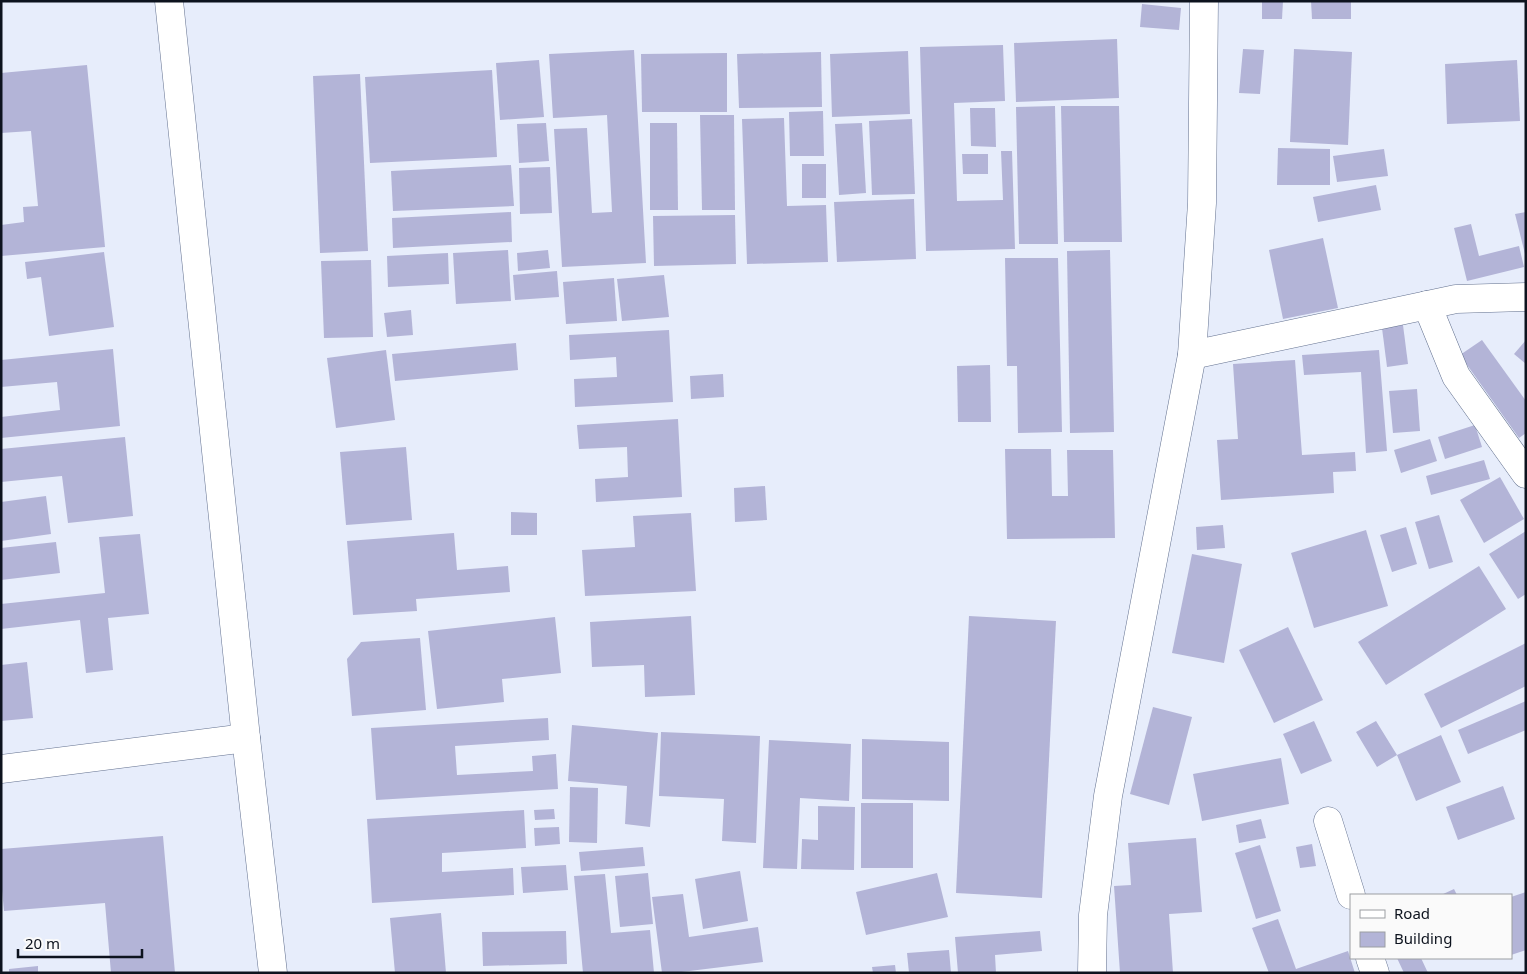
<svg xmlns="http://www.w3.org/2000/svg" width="1527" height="974" viewBox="0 0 1527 974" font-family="'Noto Sans',sans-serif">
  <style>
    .building { fill: #b3b4d7 }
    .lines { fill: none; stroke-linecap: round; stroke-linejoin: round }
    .minor-casing { stroke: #63718f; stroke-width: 29 }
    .minor { stroke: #fff; stroke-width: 28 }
  </style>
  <rect width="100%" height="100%" fill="#e7edfb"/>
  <g class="building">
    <path d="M1262,1H1283L1282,19H1262Z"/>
    <path d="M1311,1H1351V19H1312Z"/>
    <path d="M1142,4L1181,8L1179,30L1140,27Z"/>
    <path d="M1117,39L1119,98L1016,102L1014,43Z"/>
    <path d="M1003,45L1005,101L954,103L957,201L1003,200L1001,151H1012L1015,249L926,251L920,47Z"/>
    <path d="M1243,49L1264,50L1260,94L1239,93Z"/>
    <path d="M1294,49L1352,52L1348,145L1290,142Z"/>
    <path d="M634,50L646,263L562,267L554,129L587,128L592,213L612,212L607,115L553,118L549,54Z"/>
    <path d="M908,51L910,114L832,117L830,54Z"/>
    <path d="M821,52L822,107L739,108L737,54Z"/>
    <path d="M727,53V112H642L641,54Z"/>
    <path d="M539,60L544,117L500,120L496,63Z"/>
    <path d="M1517,60L1520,121L1447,124L1445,64Z"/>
    <path d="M87,65L105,247L1,256V225L24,222L23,207L38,206L31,131L1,133V73Z"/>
    <path d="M492,70L497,157L370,163L365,77Z"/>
    <path d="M360,74L368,251L320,253L313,76Z"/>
    <path d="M1055,106L1058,244H1019L1016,107Z"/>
    <path d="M1061,106H1119L1122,242H1064Z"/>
    <path d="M970,108H995L996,147L971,146Z"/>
    <path d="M823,111L824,156H790L789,112Z"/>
    <path d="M700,115H734L735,210H702Z"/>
    <path d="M784,118L787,206L826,205L828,262L747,264L742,119Z"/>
    <path d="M912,119L915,194L872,195L869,121Z"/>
    <path d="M546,123L549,161L519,163L517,124Z"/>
    <path d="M650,123H677L678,210H650Z"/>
    <path d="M862,123L866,193L839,195L835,124Z"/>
    <path d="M1278,148L1330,149V185H1277Z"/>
    <path d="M1384,149L1388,176L1337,182L1333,156Z"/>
    <path d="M962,154H988V174H963Z"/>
    <rect x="802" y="164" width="24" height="34"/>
    <path d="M511,165L514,206L393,211L391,171Z"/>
    <path d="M550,167L552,213L520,214L519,168Z"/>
    <path d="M1376,185L1381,210L1318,222L1313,197Z"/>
    <path d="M914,199L916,259L837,262L834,202Z"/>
    <path d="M511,212L512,242L393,248L392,218Z"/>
    <path d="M1526,212V254H1525L1515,214Z"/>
    <path d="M735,215L736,264L654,266L653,216Z"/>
    <path d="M1471,224L1479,256L1519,246L1524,267L1467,281L1454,228Z"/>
    <path d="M1323,238L1338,308L1283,319L1269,250Z"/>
    <path d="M508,250L511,301L456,304L453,253Z"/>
    <path d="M548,250L550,268L518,271L517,253Z"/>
    <path d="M1110,250L1114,432L1070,433L1067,251Z"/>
    <path d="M104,252L114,327L49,336L41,277L27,279L25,262Z"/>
    <path d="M448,253L449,284L388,287L387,256Z"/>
    <path d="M1005,258H1058L1062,432L1018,433L1017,366H1007Z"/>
    <path d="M371,260L373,337L324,338L321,261Z"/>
    <path d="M557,271L559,297L515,300L513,275Z"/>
    <path d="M664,275L669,317L622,321L617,279Z"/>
    <path d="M614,278L617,321L566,324L563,282Z"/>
    <path d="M411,310L413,335L387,337L384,313Z"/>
    <path d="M1403,325L1408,364L1387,367L1382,328Z"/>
    <path d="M669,330L673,402L575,407L574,379L617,377L616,357L570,360L569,335Z"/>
    <path d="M1482,340L1526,401V433L1519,438L1460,355Z"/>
    <path d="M1526,340V364L1514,354Z"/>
    <path d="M516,343L518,370L395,381L392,354Z"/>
    <path d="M113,349L120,426L1,438V417L60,410L57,382L1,387V360Z"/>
    <path d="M386,350L395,420L336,428L327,358Z"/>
    <path d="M1379,350L1387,451L1366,453L1361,372L1304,375L1302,355Z"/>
    <path d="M1295,360L1302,455L1355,452L1356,471L1333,472L1334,493L1221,500L1217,440L1238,439L1233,364Z"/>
    <path d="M990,365L991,422H958L957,366Z"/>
    <path d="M723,374L724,397L691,399L690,376Z"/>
    <path d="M1417,389L1420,431L1393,433L1389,391Z"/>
    <path d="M678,419L682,497L596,502L595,479L628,477L627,447L579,449L577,425Z"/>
    <path d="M1475,425L1482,447L1445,459L1438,437Z"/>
    <path d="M125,437L133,516L68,523L62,476L1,482V449Z"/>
    <path d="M1430,439L1437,461L1401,473L1394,450Z"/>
    <path d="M406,447L412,520L346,525L340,452Z"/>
    <path d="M1005,449H1051L1052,496H1068L1067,450H1113L1115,538L1007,539Z"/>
    <path d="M1484,460L1490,479L1431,495L1426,476Z"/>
    <path d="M1500,477L1524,519L1484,543L1460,500Z"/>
    <path d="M765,486L767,520L735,522L734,488Z"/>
    <path d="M46,496L51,534L1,541V502Z"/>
    <path d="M511,512L537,513V535H511Z"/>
    <path d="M691,513L696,591L585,596L582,550L635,547L633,516Z"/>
    <path d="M1439,515L1453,562L1429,569L1415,522Z"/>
    <path d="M1223,525L1225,548L1197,550L1196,527Z"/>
    <path d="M1406,527L1417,564L1392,572L1380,535Z"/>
    <path d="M1366,530L1388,606L1314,628L1291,553Z"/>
    <path d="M1526,531V594L1518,599L1489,554Z"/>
    <path d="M454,533L457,570L508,566L510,592L416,599L417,611L353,615L347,541Z"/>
    <path d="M140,534L149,614L108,618L113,670L86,673L80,620L1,629V604L105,593L99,537Z"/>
    <path d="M56,542L60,573L1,580V548Z"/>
    <path d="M1192,554L1242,564L1224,663L1172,653Z"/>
    <path d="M1479,566L1506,609L1386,685L1358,642Z"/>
    <path d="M691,616L695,695L645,697L644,665L592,667L590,622Z"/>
    <path d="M969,616L1056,621L1042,898L956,893Z"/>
    <path d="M555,617L561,673L502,679L504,702L437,709L428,631Z"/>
    <path d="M1288,627L1323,700L1274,723L1239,650Z"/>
    <path d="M420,638L426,710L352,716L347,659L361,642Z"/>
    <path d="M1526,643V686L1441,728L1424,694Z"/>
    <path d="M27,662L33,718L1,721V665Z"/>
    <path d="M1526,701V730L1468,754L1458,730Z"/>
    <path d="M1153,707L1192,717L1169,805L1130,794Z"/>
    <path d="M548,718L549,740L455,746L457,775L533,771L532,756L556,754L558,789L376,800L371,728Z"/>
    <path d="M1314,721L1332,761L1301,774L1283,734Z"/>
    <path d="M1376,721L1397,755L1441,735L1461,782L1416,801L1397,755L1377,767L1356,732Z"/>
    <path d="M572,725L658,733L650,827L625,824L627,786L568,781Z"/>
    <path d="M661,732L760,736L756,843L722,841L724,799L659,796Z"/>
    <path d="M862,739L949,742V801L862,799Z"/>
    <path d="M769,740L851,744L849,801L800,798L797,869L763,868Z"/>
    <path d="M1281,758L1289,804L1202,821L1193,774Z"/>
    <path d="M1503,786L1515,819L1458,840L1446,807Z"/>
    <path d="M570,787L598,788L597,843L569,842Z"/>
    <rect x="861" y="803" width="52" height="65"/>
    <path d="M818,806L855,807L854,870L801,869L802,839L818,840Z"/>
    <path d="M554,809L555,819L535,820L534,810Z"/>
    <path d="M524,810L526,848L442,853V872L513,868L514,895L372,903L367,819Z"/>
    <path d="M1261,819L1266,838L1239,843L1236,825Z"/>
    <path d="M559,827L560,844L535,846L534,828Z"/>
    <path d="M163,836L175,973H111L105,903L4,911L1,879V849Z"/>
    <path d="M1196,838L1202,912L1169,914L1173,973H1120L1114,886L1131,885L1128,843Z"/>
    <path d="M1312,844L1316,866L1300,868L1296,847Z"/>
    <path d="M1260,845L1281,911L1256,919L1235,853Z"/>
    <path d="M643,847L645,866L581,871L579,852Z"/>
    <path d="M566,865L568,890L523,893L521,867Z"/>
    <path d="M740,871L748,921L703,929L695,879Z"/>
    <path d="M648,873L653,924L620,927L615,876Z"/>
    <path d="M937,873L948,917L866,935L856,892Z"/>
    <path d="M605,874L611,933L650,930L654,973H583L574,876Z"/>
    <path d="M1454,889L1457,895H1441Z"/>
    <path d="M1526,892V950L1511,955V897Z"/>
    <path d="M683,894L689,937L758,927L763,962L673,973H662L652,897Z"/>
    <path d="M441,913L446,973H395L390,918Z"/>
    <path d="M1278,919L1296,969L1348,951L1355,973H1269L1252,928Z"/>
    <path d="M566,931L567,964L483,966L482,932Z"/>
    <path d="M1040,931L1042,951L995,955L996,973H958L955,937Z"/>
    <path d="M949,950L951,973H909L907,953Z"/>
    <path d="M1397,958H1421L1428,973H1404Z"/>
    <path d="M895,965L896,973H873L872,967Z"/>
    <path d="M38,966V973H9V969Z"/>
  </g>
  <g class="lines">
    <g class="minor-casing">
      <g id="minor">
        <path d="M169,1L246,738L273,973"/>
        <path d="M1427,305L1456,376L1526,474"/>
        <path d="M1192,355L1456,299L1526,297"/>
        <path d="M1,769L246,738"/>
        <path d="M1328,821L1351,895"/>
        <path d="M1370,958L1375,973"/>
        <path d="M1092,973L1093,915L1108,796L1192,355L1202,203L1204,1"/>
      </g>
    </g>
    <use href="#minor" class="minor"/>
  </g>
  <rect width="1527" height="974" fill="none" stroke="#0d131e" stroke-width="5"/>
  <rect x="1350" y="894" width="162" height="65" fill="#fafafa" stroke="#9b9ea2"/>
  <rect x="1360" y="910" width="25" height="8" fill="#ffffff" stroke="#9b9ea2"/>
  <text x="1394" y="919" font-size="15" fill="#0d131e">Road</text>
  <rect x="1360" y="932" width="25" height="15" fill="#b3b4d7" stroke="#9b9ea2"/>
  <text x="1394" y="944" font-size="15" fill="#0d131e">Building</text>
  <path d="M18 949v8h124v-8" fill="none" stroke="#0d131e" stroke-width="2.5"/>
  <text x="25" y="949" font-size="15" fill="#0d131e" stroke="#fafafa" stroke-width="4" paint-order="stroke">20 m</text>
</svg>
